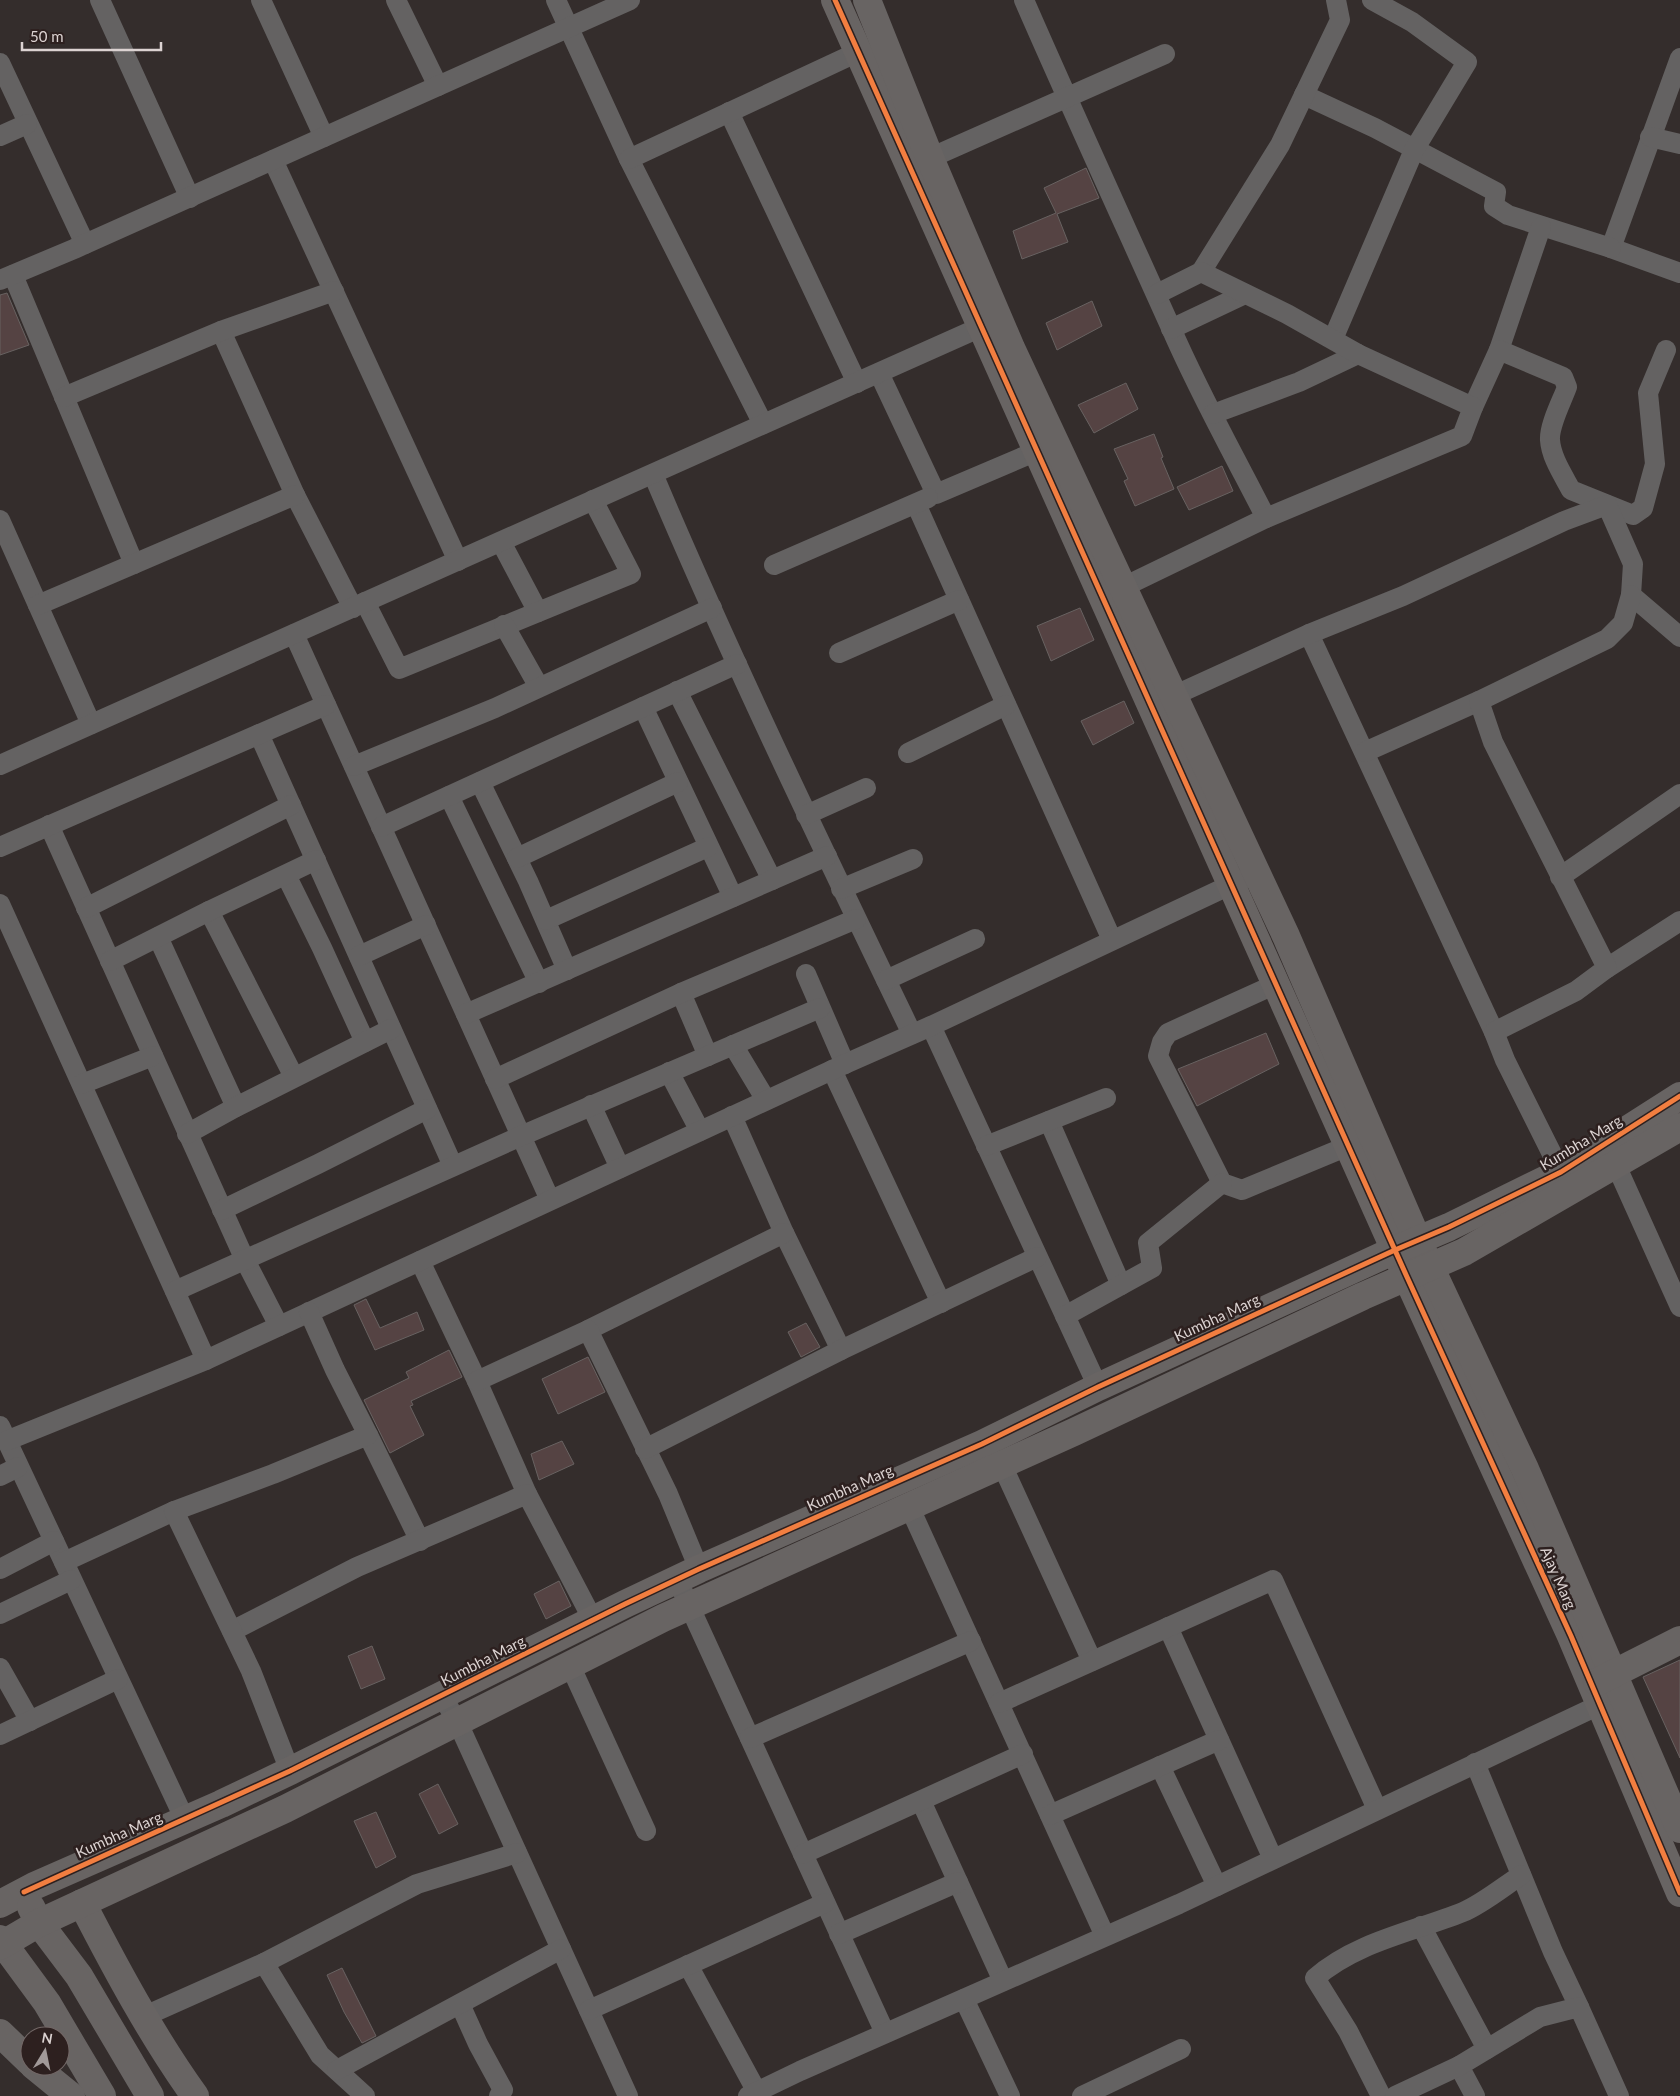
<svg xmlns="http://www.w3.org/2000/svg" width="1680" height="2096" viewBox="0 0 1680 2096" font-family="Lato,sans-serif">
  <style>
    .building { fill: #554343; stroke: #686261 }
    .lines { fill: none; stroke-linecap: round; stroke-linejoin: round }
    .street { stroke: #646262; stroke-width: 20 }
    .secondary { stroke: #686463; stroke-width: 28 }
    .cycleway-casing { stroke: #2d201f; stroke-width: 8 }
    .cycleway { stroke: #f27e40; stroke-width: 5 }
    .labels { text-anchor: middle; stroke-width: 5; stroke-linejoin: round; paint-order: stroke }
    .street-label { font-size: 15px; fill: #dcd3d2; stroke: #2d201f }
  </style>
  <rect width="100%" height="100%" fill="#342d2c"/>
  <g class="building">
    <path d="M1086,168L1099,198L1057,214L1068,242L1022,259L1013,231L1056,213L1044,188Z"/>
    <path d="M7,293L29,345L0,355V295Z"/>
    <path d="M1092,301L1102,326L1057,350L1046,323Z"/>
    <path d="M1126,383L1138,409L1094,433L1078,405Z"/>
    <path d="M1154,434L1163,457L1161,458L1174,489L1135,506L1124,481L1128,479L1114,449Z"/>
    <path d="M1222,466L1233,491L1189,510L1177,487Z"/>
    <path d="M1080,608L1094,640L1051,661L1037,626Z"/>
    <path d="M1124,701L1134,723L1093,745L1081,721Z"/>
    <path d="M1266,1033L1279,1064L1197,1106L1178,1069Z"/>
    <path d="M366,1299L380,1328L417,1312L424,1330L375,1350L354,1305Z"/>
    <path d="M806,1323L820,1347L801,1357L788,1332Z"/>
    <path d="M449,1350L462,1377L411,1401L413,1405L410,1406L424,1435L390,1453L364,1400L409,1378L406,1372Z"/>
    <path d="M588,1357L605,1392L558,1414L542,1379Z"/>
    <path d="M562,1441L574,1464L539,1480L531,1454Z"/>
    <path d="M559,1581L571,1606L546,1619L534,1594Z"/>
    <path d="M372,1646L385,1679L361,1689L348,1656Z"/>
    <path d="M1680,1660V1758L1643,1677Z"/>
    <path d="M438,1784L458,1824L439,1834L419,1794Z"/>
    <path d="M376,1812L396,1857L376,1868L354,1821Z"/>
    <path d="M342,1968L376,2036L362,2043L344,2012L327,1975Z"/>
  </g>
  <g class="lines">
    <g class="street">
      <path d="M100,0L190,198"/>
      <path d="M261,0L324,137"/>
      <path d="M396,0L438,86"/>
      <path d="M556,0L629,159L763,424"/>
      <path d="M1024,0C1072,110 1122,219 1171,328C1199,393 1234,455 1266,518"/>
      <path d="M1680,58L1611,248L1680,273"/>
      <path d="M0,63L85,244"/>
      <path d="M1304,95L1375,128L1496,192L1494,206L1508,215L1611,248"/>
      <path d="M729,112L857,383"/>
      <path d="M0,136L27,124"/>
      <path d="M1650,137L1680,144"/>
      <path d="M930,158L1165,54"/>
      <path d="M629,159L858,52"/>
      <path d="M273,160L458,561"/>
      <path d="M1201,272L1280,145L1340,20L1336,0"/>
      <path d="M13,275L134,564"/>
      <path d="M0,280L74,249L630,0"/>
      <path d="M1171,329L1245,294"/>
      <path d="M221,331L295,495L353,608"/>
      <path d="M1333,339L1414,150L1467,62L1412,22L1372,0"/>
      <path d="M1499,350L1541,227"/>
      <path d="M879,373L936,494L1037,451"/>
      <path d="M64,397L221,331L334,291"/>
      <path d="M1473,407L1499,350L1563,377L1567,387C1562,401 1549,425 1550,440C1551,457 1563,475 1571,490L1633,515L1643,508L1655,464L1648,393L1666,350"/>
      <path d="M1213,414L1299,382L1358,354"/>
      <path d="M653,474C733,663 823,849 912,1034"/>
      <path d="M916,504L1112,940"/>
      <path d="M0,520L91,724"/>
      <path d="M501,542L538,612"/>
      <path d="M774,565L928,498"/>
      <path d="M1111,593L1266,518L1462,436L1473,407L1358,354L1287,314L1201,272L1157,294"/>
      <path d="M365,602L399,669L631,574L593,500"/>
      <path d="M38,605L295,495"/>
      <path d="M504,625L539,687"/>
      <path d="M294,634L550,1200"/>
      <path d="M1309,634L1494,1032"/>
      <path d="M839,653L959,600"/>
      <path d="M677,691L772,880"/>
      <path d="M1173,696L1309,634L1403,596L1564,521L1607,505L1633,564L1631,595L1680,637"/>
      <path d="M643,707L733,897"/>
      <path d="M259,734L453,1166"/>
      <path d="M1365,752L1479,701"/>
      <path d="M908,753L1006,705"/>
      <path d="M0,765L981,327"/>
      <path d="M354,766L495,708L712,608"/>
      <path d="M480,782L528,881L567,970"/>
      <path d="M449,796L539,983"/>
      <path d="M806,815L866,788"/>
      <path d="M49,825L245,1260L279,1326"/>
      <path d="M381,827L737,664"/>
      <path d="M0,847L326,705"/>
      <path d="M517,858L678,782"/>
      <path d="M286,875L322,948L365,1042"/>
      <path d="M1560,877L1680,794"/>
      <path d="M841,889L913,859"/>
      <path d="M0,904L206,1360"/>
      <path d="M86,908L291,805"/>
      <path d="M209,911L294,1077"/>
      <path d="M546,920L708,847"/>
      <path d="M158,937L236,1107"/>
      <path d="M359,956L426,925"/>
      <path d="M110,961L209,911L316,860"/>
      <path d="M1607,968L1680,921"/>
      <path d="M806,974L845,1064"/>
      <path d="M886,980L975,939"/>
      <path d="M1276,984L1168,1033L1162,1042L1158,1056L1222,1183L1242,1190L1348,1146"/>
      <path d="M681,993L708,1056"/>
      <path d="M466,1014L827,856"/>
      <path d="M931,1026L1098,1387"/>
      <path d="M733,1045L766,1100"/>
      <path d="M832,1070L941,1303"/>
      <path d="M669,1072L700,1131"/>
      <path d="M495,1079L681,993L856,919"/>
      <path d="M82,1084L153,1056"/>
      <path d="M591,1105L620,1168"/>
      <path d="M732,1116L784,1233L841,1350"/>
      <path d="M1049,1121L1121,1285"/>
      <path d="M187,1134L236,1107L391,1029"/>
      <path d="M986,1146L1106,1098"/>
      <path d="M1616,1165L1680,1307"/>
      <path d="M1561,1172L1505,1060L1494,1032L1576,991L1607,968L1493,742L1479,701L1607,639L1623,623L1631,595"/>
      <path d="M222,1210L318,1164L427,1109"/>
      <path d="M420,1261L477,1381L527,1494"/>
      <path d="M175,1291L521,1136L820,1008"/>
      <path d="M1065,1316L1152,1268L1148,1243L1222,1183"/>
      <path d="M588,1330L784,1233"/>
      <path d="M477,1381L588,1330L668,1494L699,1569"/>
      <path d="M0,1426L185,1820"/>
      <path d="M368,1435L420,1541"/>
      <path d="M6,1441L206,1360L845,1064L931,1026L1243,879"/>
      <path d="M645,1449L841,1350L1037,1257"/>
      <path d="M1002,1465L1092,1661"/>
      <path d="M0,1476L18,1467"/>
      <path d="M909,1506L1105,1936"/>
      <path d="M64,1562L174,1511"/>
      <path d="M0,1569L54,1541"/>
      <path d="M677,1579L885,2033"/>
      <path d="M0,1614L71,1580"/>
      <path d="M1168,1627L1273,1859"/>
      <path d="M232,1631L357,1567L527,1494L593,1620"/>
      <path d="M570,1665L646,1831"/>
      <path d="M0,1668L30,1721"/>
      <path d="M442,1696L458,1723L628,2096"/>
      <path d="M999,1703L1273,1580L1377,1809"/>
      <path d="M0,1735L118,1679"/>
      <path d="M750,1738L971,1641"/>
      <path d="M1475,1763L1553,1952L1579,2007"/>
      <path d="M1160,1766L1217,1886"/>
      <path d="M290,1771L251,1671L174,1511L273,1474L368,1435L335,1370L309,1312"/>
      <path d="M921,1801L1003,1981"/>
      <path d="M1050,1815L1219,1740"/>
      <path d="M803,1854L1023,1754"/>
      <path d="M1421,1926L1487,2049"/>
      <path d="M839,1934L958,1882"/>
      <path d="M264,1963L320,2055L365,2096"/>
      <path d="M688,1965L757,2092"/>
      <path d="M964,1999L1010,2096"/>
      <path d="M460,2004L478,2044L503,2090L499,2096"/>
      <path d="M589,2010L825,1903"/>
      <path d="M145,2016L264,1963L417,1884L517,1853"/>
      <path d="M1459,2066L1475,2096"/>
      <path d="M337,2070L561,1949"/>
      <path d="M748,2096L800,2071L1179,1904L1612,1699"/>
      <path d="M1082,2096L1181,2049"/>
      <path d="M1381,2096L1348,2031L1315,1978C1356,1942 1413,1932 1463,1912C1482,1904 1503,1887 1521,1875"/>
      <path d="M1395,2096L1459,2066L1540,2017L1579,2007L1619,2096"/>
    </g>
    <g class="secondary">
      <path d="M835,0L1407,1277L1571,1636L1680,1893"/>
      <path d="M867,0L930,158L1011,348L1286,936L1418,1241L1525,1469L1680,1829"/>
      <path d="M1597,1682L1680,1640"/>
      <path d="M82,1903C116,1969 152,2036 195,2096"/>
      <path d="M0,1904L34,1886L221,1804L290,1771L625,1604L699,1569L982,1444L1098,1387L1395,1250L1449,1227L1561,1172L1680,1096"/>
      <path d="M31,1907L39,1923L79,1976L150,2096"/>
      <path d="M0,1939L47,2003L102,2096"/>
      <path d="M0,1946L39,1923L285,1809L663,1618L1074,1432L1363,1296L1464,1252L1680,1127"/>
      <path d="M0,2033L30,2062"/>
      <path d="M34,2066L71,2096"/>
    </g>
    <g class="cycleway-casing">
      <g id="cycleway">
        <path d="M835,0L1407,1277L1571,1636L1680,1893"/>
        <path d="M24,1892L290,1771L625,1604L699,1569L982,1444L1098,1387L1395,1250L1449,1227L1561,1172L1680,1096"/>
      </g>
    </g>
    <use href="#cycleway" class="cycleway"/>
  </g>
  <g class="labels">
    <g class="street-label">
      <text transform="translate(1581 1143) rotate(-31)" y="5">Kumbha Marg</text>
      <text transform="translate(1217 1318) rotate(-25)" y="5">Kumbha Marg</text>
      <text transform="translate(850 1488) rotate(-24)" y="5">Kumbha Marg</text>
      <text transform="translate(1558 1578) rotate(66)" y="5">Ajay Marg</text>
      <text transform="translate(483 1661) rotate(-27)" y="5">Kumbha Marg</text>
      <text transform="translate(119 1835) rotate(-24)" y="5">Kumbha Marg</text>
    </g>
  </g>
  <g transform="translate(45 2051) rotate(10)"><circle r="24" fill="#2d201f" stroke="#736867"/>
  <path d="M0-4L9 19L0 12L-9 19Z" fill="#a19998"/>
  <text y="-8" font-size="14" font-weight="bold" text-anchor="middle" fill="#dcd3d2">N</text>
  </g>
  <path d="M22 42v8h139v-8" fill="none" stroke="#dcd3d2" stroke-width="2.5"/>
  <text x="30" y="42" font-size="15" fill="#dcd3d2" stroke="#2d201f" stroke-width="4" paint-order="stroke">50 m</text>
</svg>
